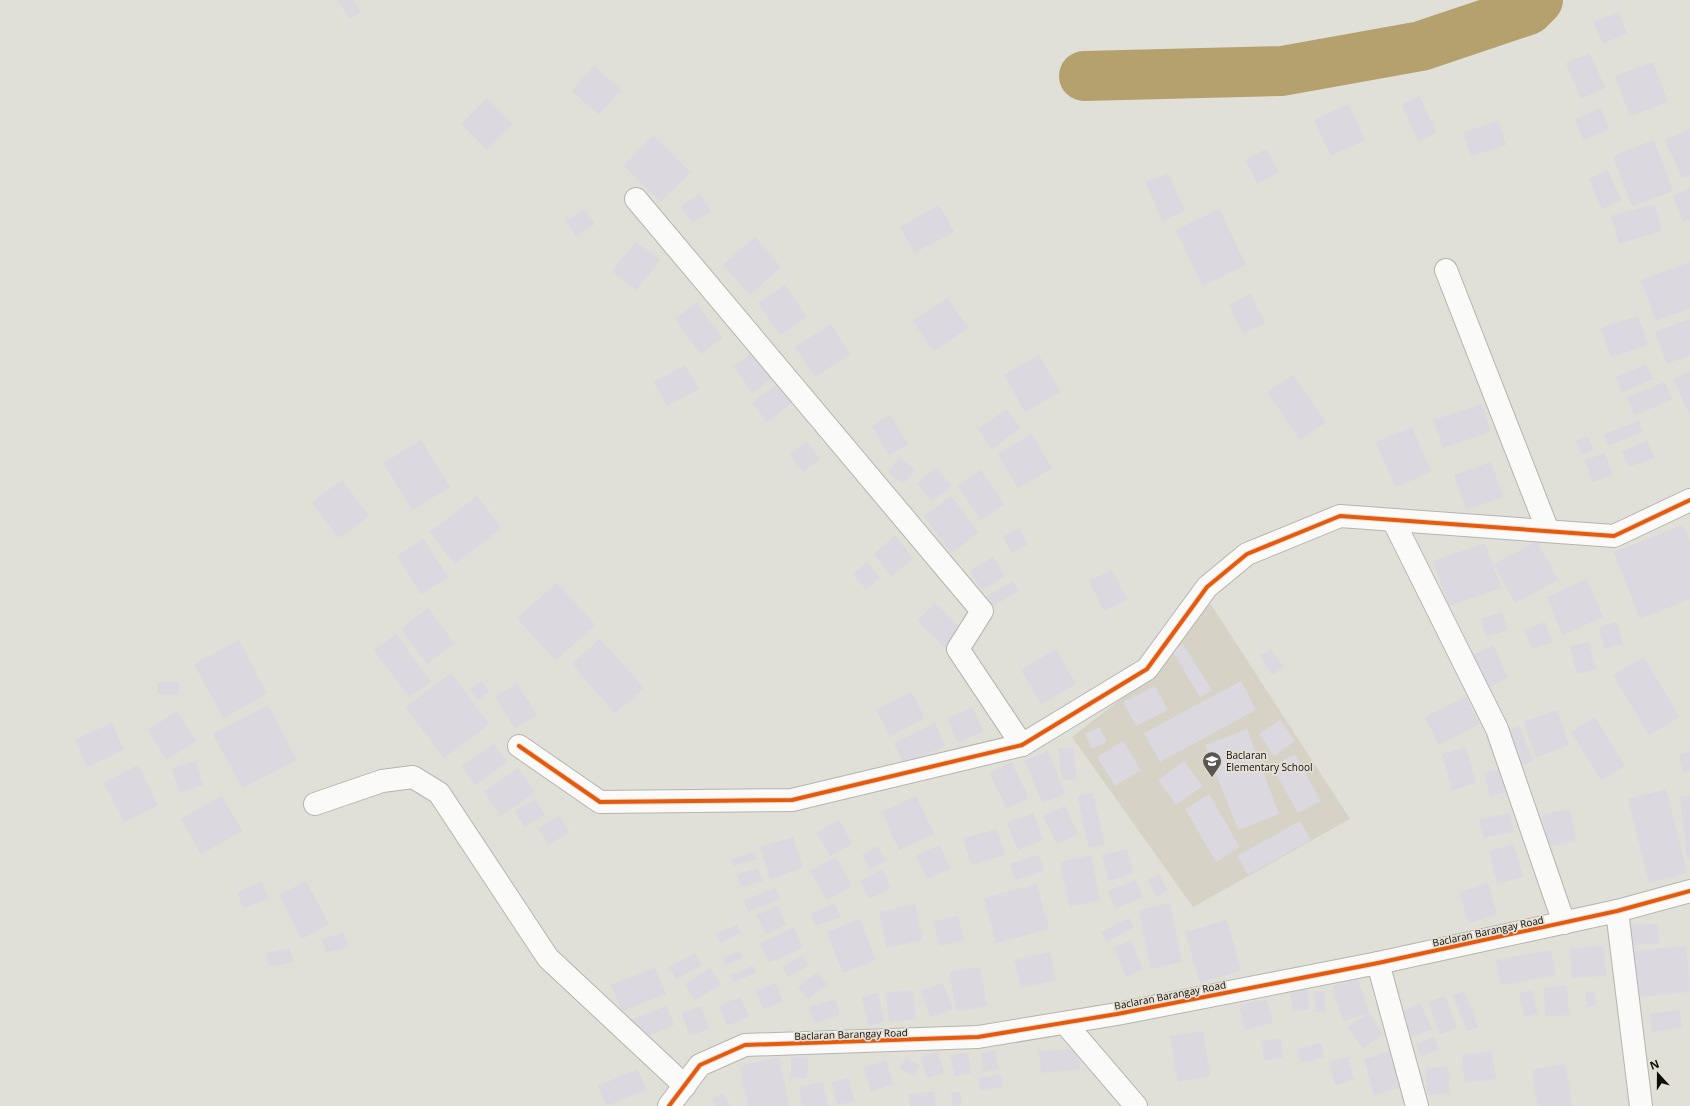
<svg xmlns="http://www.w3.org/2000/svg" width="1690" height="1106" viewBox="0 0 1690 1106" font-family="'Open Sans',sans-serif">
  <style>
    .built { fill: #d6d2c5 }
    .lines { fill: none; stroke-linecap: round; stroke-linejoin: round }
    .river { stroke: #b5a16e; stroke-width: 50 }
    .building { fill: #dbd8e0 }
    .street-casing { stroke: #b6b4af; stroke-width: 24 }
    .secondary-casing { stroke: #b6b4af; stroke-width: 24 }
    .street { stroke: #fafaf9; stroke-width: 22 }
    .secondary { stroke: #fafaf9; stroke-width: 22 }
    .cycleway-casing { stroke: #e4e0d5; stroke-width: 6 }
    .cycleway { stroke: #e8590c; stroke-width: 4 }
    .labels { text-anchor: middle; stroke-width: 3.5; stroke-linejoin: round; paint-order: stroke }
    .poi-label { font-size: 10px; fill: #0e0d09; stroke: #e4e0d5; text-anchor: start }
    .street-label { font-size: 10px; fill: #0e0d09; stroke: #e4e0d5 }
  </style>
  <rect width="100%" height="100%" fill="#e0dfd8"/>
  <path class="built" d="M1210,603L1350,819L1193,907L1072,737L1150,676Z"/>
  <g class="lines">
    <path class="river" d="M1084,76L1282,71L1421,46L1528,10L1538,0"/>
  </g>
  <g class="building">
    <path d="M338,0H353L361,12L350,19Z"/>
    <path d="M1618,12L1627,33L1603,44L1594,22Z"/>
    <path d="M1590,53L1605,88L1581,99L1566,63Z"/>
    <path d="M1653,62L1668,102L1630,116L1615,76Z"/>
    <path d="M594,66L621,90L599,115L572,91Z"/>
    <path d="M1420,96L1436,133L1418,141L1402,105Z"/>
    <path d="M487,98L513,124L487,150L461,124Z"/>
    <path d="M1349,104L1365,140L1331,156L1314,120Z"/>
    <path d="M1601,108L1609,129L1583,140L1575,119Z"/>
    <path d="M1498,121L1506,145L1471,156L1464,132Z"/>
    <path d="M1690,129V175L1682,178L1665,140Z"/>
    <path d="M653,136L690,172L661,202L624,166Z"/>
    <path d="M1654,140L1673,191L1632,206L1613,156Z"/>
    <path d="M1266,149L1279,173L1257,183L1245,160Z"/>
    <path d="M1608,170L1621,200L1602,209L1589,179Z"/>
    <path d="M1168,173L1185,211L1162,221L1146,182Z"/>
    <path d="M1690,188V219L1683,222L1673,195Z"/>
    <path d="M700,194L711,211L692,223L681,206Z"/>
    <path d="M1655,204L1662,231L1619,244L1611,216Z"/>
    <path d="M939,205L954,232L914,253L900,227Z"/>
    <path d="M584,209L595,224L576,236L566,221Z"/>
    <path d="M1219,209L1246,265L1202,286L1176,230Z"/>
    <path d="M755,237L781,267L750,295L723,265Z"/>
    <path d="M636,242L660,260L636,290L612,271Z"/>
    <path d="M1690,262V308L1656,321L1641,280Z"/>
    <path d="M785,285L807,317L780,335L758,303Z"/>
    <path d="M1250,294L1265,323L1243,334L1229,305Z"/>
    <path d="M947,298L968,328L934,351L913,321Z"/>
    <path d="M697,303L722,338L701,354L675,319Z"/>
    <path d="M1638,316L1648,345L1611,357L1601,328Z"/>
    <path d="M1690,319V355L1667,364L1655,332Z"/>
    <path d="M831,324L850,354L815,377L795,347Z"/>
    <path d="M755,350L774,377L752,393L734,366Z"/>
    <path d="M1039,355L1060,392L1025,412L1004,375Z"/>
    <path d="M1646,364L1653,379L1622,392L1616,377Z"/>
    <path d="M685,365L699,389L667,406L654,382Z"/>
    <path d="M1690,371V415L1673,379Z"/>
    <path d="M1293,375L1326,422L1300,440L1267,392Z"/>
    <path d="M782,380L796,400L767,422L752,403Z"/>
    <path d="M1665,382L1672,400L1634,415L1627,397Z"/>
    <path d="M1482,404L1491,432L1443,448L1433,420Z"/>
    <path d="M1007,409L1020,428L992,449L978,429Z"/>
    <path d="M890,415L908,444L889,455L872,426Z"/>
    <path d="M1639,421L1643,432L1608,445L1604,434Z"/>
    <path d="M1412,427L1431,472L1395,487L1376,442Z"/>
    <path d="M1032,434L1052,468L1018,488L998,454Z"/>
    <path d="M1588,436L1593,450L1581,454L1576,440Z"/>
    <path d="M421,440L450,487L412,510L384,463Z"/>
    <path d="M1647,441L1654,458L1628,467L1622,451Z"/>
    <path d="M807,442L820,459L803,472L790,454Z"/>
    <path d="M1605,453L1613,475L1592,482L1585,460Z"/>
    <path d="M899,457L915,469L903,484L888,472Z"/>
    <path d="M1491,462L1503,497L1466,510L1454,475Z"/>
    <path d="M936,468L951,486L932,501L917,483Z"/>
    <path d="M981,470L1004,504L981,520L958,486Z"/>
    <path d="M342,480L369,516L339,538L312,502Z"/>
    <path d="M477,496L501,528L455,564L430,532Z"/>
    <path d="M951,496L978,533L951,553L924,516Z"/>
    <path d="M1683,525L1690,543V599L1640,619L1614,552Z"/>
    <path d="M1018,528L1028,544L1012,553L1003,537Z"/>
    <path d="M895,536L913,558L892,576L874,554Z"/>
    <path d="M423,539L448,577L421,594L397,556Z"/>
    <path d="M1537,541L1558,580L1515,603L1494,564Z"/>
    <path d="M1485,543L1501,588L1449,606L1433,561Z"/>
    <path d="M993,557L1005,576L982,590L970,571Z"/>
    <path d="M867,562L880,578L866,589L853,574Z"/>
    <path d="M1112,570L1127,600L1104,611L1089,581Z"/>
    <path d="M1587,579L1603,617L1563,635L1547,597Z"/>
    <path d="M1013,581L1019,591L986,610L980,600Z"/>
    <path d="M557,583L595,625L556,660L517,618Z"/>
    <path d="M935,603L963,630L946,648L917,621Z"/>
    <path d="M428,608L454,643L427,664L401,629Z"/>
    <path d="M1502,612L1508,630L1486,637L1481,619Z"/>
    <path d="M1545,622L1552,642L1532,649L1524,630Z"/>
    <path d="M1617,622L1623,644L1604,649L1599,627Z"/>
    <path d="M396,634L431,682L409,697L374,650Z"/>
    <path d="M600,639L644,688L615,713L572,664Z"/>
    <path d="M239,640L267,694L223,718L194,664Z"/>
    <path d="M1589,642L1596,669L1577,674L1570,646Z"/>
    <path d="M1183,644L1212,690L1200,697L1172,651Z"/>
    <path d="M1493,645L1508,678L1489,687L1473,655Z"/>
    <path d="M1056,649L1076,684L1041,704L1021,670Z"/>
    <path d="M1271,649L1284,667L1272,675L1260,656Z"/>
    <path d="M1644,657L1679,717L1649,735L1613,675Z"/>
    <path d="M451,673L489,724L444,758L406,707Z"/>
    <path d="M482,681L489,692L478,700L470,689Z"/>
    <path d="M1241,681L1256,710L1160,762L1144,733Z"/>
    <path d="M158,682H179V695L158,694Z"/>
    <path d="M517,683L537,715L515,728L495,697Z"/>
    <path d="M1155,686L1168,710L1136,726L1123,702Z"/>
    <path d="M911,692L925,718L890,736L876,710Z"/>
    <path d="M1466,697L1480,724L1439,745L1425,717Z"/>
    <path d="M268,705L297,760L242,788L213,734Z"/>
    <path d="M972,707L983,731L958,743L947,719Z"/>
    <path d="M1557,710L1569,745L1536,757L1524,721Z"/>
    <path d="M177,711L196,741L166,760L148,730Z"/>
    <path d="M1595,717L1625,766L1601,780L1571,732Z"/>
    <path d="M1280,720L1295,741L1274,756L1259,734Z"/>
    <path d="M112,723L124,750L87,767L75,739Z"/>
    <path d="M935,723L945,746L904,765L894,743Z"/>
    <path d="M1519,726L1533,761L1521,766L1508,730Z"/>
    <path d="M1100,727L1107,742L1092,749L1085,734Z"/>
    <path d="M1247,729L1279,814L1238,830L1205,745Z"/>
    <path d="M1123,741L1141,770L1115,786L1097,757Z"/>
    <path d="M494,744L507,762L475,785L462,766Z"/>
    <path d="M1073,747L1077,779L1062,780L1058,749Z"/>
    <path d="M1466,747L1476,783L1452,790L1442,754Z"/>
    <path d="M1048,751L1065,794L1042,803L1025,760Z"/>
    <path d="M1690,751V770L1683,772L1679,754Z"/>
    <path d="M1295,754L1321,801L1298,813L1272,767Z"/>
    <path d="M196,761L203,785L179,792L172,768Z"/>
    <path d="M1184,761L1203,786L1176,805L1158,780Z"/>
    <path d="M1011,762L1029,798L1007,808L989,773Z"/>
    <path d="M138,765L158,805L124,822L104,783Z"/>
    <path d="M518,768L535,792L501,816L484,792Z"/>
    <path d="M1504,768L1510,791L1490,796L1484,773Z"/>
    <path d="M1666,789L1687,873L1649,883L1628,799Z"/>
    <path d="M1093,793L1105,845L1089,848L1077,796Z"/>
    <path d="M1209,794L1240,847L1216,862L1185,809Z"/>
    <path d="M1690,795V858H1687L1680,797Z"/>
    <path d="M222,796L242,831L201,854L181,819Z"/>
    <path d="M916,796L934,834L899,850L882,812Z"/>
    <path d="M536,799L545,815L524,827L515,811Z"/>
    <path d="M1065,806L1078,834L1057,844L1043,816Z"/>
    <path d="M1570,809L1576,841L1548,846L1542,814Z"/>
    <path d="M1033,813L1043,840L1018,850L1007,823Z"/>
    <path d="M1510,813L1514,832L1483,838L1479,819Z"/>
    <path d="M559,815L569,832L549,845L538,829Z"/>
    <path d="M839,820L852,844L830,856L817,832Z"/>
    <path d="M1300,821L1311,840L1248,875L1237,856Z"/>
    <path d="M997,829L1005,855L971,865L963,838Z"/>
    <path d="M793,837L803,868L770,879L760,847Z"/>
    <path d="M1514,844L1523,877L1497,884L1489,851Z"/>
    <path d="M940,845L950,869L927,879L916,855Z"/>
    <path d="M878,846L886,861L869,869L862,855Z"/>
    <path d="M1127,849L1133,874L1108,881L1102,855Z"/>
    <path d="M754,852L757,859L733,866L731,859Z"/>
    <path d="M1039,855L1044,871L1015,880L1010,864Z"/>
    <path d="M1091,855L1100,900L1070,907L1060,862Z"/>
    <path d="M836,857L852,886L827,900L810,871Z"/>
    <path d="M758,868L763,881L741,887L737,874Z"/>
    <path d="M882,870L891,888L869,899L860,881Z"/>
    <path d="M1159,874L1168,890L1157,897L1148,880Z"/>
    <path d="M1136,880L1143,897L1115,908L1108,891Z"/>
    <path d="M306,881L329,924L302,939L279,895Z"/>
    <path d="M262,882L269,898L243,908L237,892Z"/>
    <path d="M1488,883L1497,914L1469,923L1459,892Z"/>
    <path d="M1037,884L1049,929L996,943L984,898Z"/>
    <path d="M776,888L780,899L748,912L744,900Z"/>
    <path d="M1170,903L1182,962L1151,969L1139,910Z"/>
    <path d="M835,904L840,917L815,926L811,913Z"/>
    <path d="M915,904L922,940L887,948L879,912Z"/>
    <path d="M778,906L786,925L765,934L757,915Z"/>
    <path d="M958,916L964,940L939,946L934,921Z"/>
    <path d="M1129,918L1134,927L1106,942L1101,932Z"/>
    <path d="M860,919L876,960L843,973L827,932Z"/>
    <path d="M1227,920L1241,971L1200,983L1185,932Z"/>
    <path d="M1658,924L1659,943L1630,945L1629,925Z"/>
    <path d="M737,925L741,933L720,943L716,934Z"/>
    <path d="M794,928L803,948L769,963L760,943Z"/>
    <path d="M344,933L348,947L326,953L322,939Z"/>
    <path d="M1131,940L1143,969L1126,977L1114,948Z"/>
    <path d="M1604,946L1606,976L1572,978L1570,948Z"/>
    <path d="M1686,946L1690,992L1637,997L1633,951Z"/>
    <path d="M290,948L293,962L269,967L266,953Z"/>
    <path d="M1551,950L1556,975L1501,985L1496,960Z"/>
    <path d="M740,951L743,958L725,965L722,959Z"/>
    <path d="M1050,952L1056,980L1021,988L1014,960Z"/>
    <path d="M695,953L702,965L676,979L669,967Z"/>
    <path d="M803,955L808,966L788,977L782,967Z"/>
    <path d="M753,966L756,973L733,982L730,975Z"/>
    <path d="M655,967L666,994L622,1011L611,985Z"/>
    <path d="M980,967L987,1006L956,1011L950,972Z"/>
    <path d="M710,968L721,984L695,1000L685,984Z"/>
    <path d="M817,972L827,984L808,999L798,987Z"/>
    <path d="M1358,979L1369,1013L1343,1021L1333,986Z"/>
    <path d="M776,983L783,1002L763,1009L756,990Z"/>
    <path d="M943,983L953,1009L930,1017L921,991Z"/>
    <path d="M1567,986L1569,1015L1545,1016L1544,988Z"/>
    <path d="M1306,987L1310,1009L1293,1012L1290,990Z"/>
    <path d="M913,990L916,1019L889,1022L886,993Z"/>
    <path d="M1533,990L1537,1014L1524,1017L1519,993Z"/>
    <path d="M1314,991H1324L1326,1012H1316Z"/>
    <path d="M1464,991L1478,1027L1467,1031L1453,995Z"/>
    <path d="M1586,992H1594L1596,1006L1587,1007Z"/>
    <path d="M878,993L884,1022L868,1026L862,997Z"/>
    <path d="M1445,996L1457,1028L1440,1034L1428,1002Z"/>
    <path d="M741,997L749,1017L727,1026L719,1005Z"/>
    <path d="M835,999L840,1015L814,1023L809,1007Z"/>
    <path d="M1267,999L1273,1023L1245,1030L1239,1005Z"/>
    <path d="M1421,1003L1432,1029L1411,1037L1401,1011Z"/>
    <path d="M666,1006L674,1025L639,1040L631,1020Z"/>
    <path d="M701,1006L709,1029L689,1036L682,1013Z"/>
    <path d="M1680,1010L1682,1027L1652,1032L1650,1014Z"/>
    <path d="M1369,1013L1383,1034L1363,1048L1348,1027Z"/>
    <path d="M1203,1031L1210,1076L1178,1082L1170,1036Z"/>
    <path d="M1434,1037L1439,1049L1421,1056L1416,1044Z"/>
    <path d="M1281,1039L1283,1058L1264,1060L1262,1041Z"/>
    <path d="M1321,1043L1324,1057L1301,1063L1297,1049Z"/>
    <path d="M1078,1048L1080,1069L1041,1073L1039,1052Z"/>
    <path d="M995,1050L999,1069L984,1072L981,1053Z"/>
    <path d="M1390,1051L1400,1087L1374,1095L1364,1059Z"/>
    <path d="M1492,1051L1496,1079L1465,1083L1462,1055Z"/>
    <path d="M938,1052L944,1073L927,1078L921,1057Z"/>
    <path d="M967,1052L971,1073L955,1076L950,1056Z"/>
    <path d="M779,1057L789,1106H748L740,1066Z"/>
    <path d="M791,1057L808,1058L807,1078L791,1077Z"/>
    <path d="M906,1057L920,1066L913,1077L900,1068Z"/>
    <path d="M1348,1057L1354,1080L1335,1085L1329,1062Z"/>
    <path d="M886,1061L893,1084L871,1091L864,1067Z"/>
    <path d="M1565,1064L1572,1106H1538L1532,1070Z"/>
    <path d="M1448,1067L1449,1093L1427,1095L1426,1068Z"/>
    <path d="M638,1069L646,1090L607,1106L598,1086Z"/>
    <path d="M1001,1075L1003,1087L980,1091L978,1078Z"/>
    <path d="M849,1078L854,1101L837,1105L832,1082Z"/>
    <path d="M823,1082L828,1106H802L799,1087Z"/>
    <path d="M934,1091L936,1106H910L908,1095Z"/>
    <path d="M960,1091L962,1104L953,1106L951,1092Z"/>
    <path d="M723,1093L730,1106H715L712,1099Z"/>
  </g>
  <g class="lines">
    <g class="street-casing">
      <g id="street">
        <path d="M636,199L982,611L958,649L1022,745"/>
        <path d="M1446,270L1548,531"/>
        <path d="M1393,520L1497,729L1564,923"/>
        <path d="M519,746L600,802L792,800L1022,745L1147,669L1207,587L1247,554L1340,516L1614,536L1690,500"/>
        <path d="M315,804L382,781L413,777L439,793L548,958L685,1086"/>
        <path d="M1617,911L1641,1106"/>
        <path d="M1378,963L1417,1106"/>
        <path d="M1065,1023L1136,1106"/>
      </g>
    </g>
    <g class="secondary-casing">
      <path id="secondary" d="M669,1106L700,1065L745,1045L978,1037L1117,1014L1378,963L1617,911L1690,891"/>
    </g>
    <use href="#street" class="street"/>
    <use href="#secondary" class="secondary"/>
    <g class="cycleway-casing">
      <g id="cycleway">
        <path d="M519,746L600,802L792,800L1022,745L1147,669L1207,587L1247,554L1340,516L1614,536L1690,500"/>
        <path d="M669,1106L700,1065L745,1045L978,1037L1117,1014L1378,963L1617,911L1690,891"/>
      </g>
    </g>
    <use href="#cycleway" class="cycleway"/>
  </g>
  <defs>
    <g id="school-pin" transform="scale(1)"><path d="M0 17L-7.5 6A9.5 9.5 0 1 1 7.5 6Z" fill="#585651" stroke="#e4e0d5"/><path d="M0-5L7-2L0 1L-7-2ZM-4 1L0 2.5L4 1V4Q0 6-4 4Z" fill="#fff"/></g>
  </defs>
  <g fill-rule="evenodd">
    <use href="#school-pin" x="1212" y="761"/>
  </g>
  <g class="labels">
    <g class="poi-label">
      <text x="1226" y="759">Baclaran<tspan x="1226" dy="12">Elementary School</tspan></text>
    </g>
    <g class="street-label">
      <text transform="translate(1488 931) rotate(-12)" y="4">Baclaran Barangay Road</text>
      <text transform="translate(1170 995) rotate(-11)" y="4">Baclaran Barangay Road</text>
      <text transform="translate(851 1034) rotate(-2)" y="4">Baclaran Barangay Road</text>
    </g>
  </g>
  <g transform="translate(1658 1074) rotate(339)" stroke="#e4e0d5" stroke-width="3" paint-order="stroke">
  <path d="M0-3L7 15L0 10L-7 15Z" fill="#0e0d09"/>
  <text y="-6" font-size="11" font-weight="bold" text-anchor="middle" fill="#0e0d09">N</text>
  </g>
</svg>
